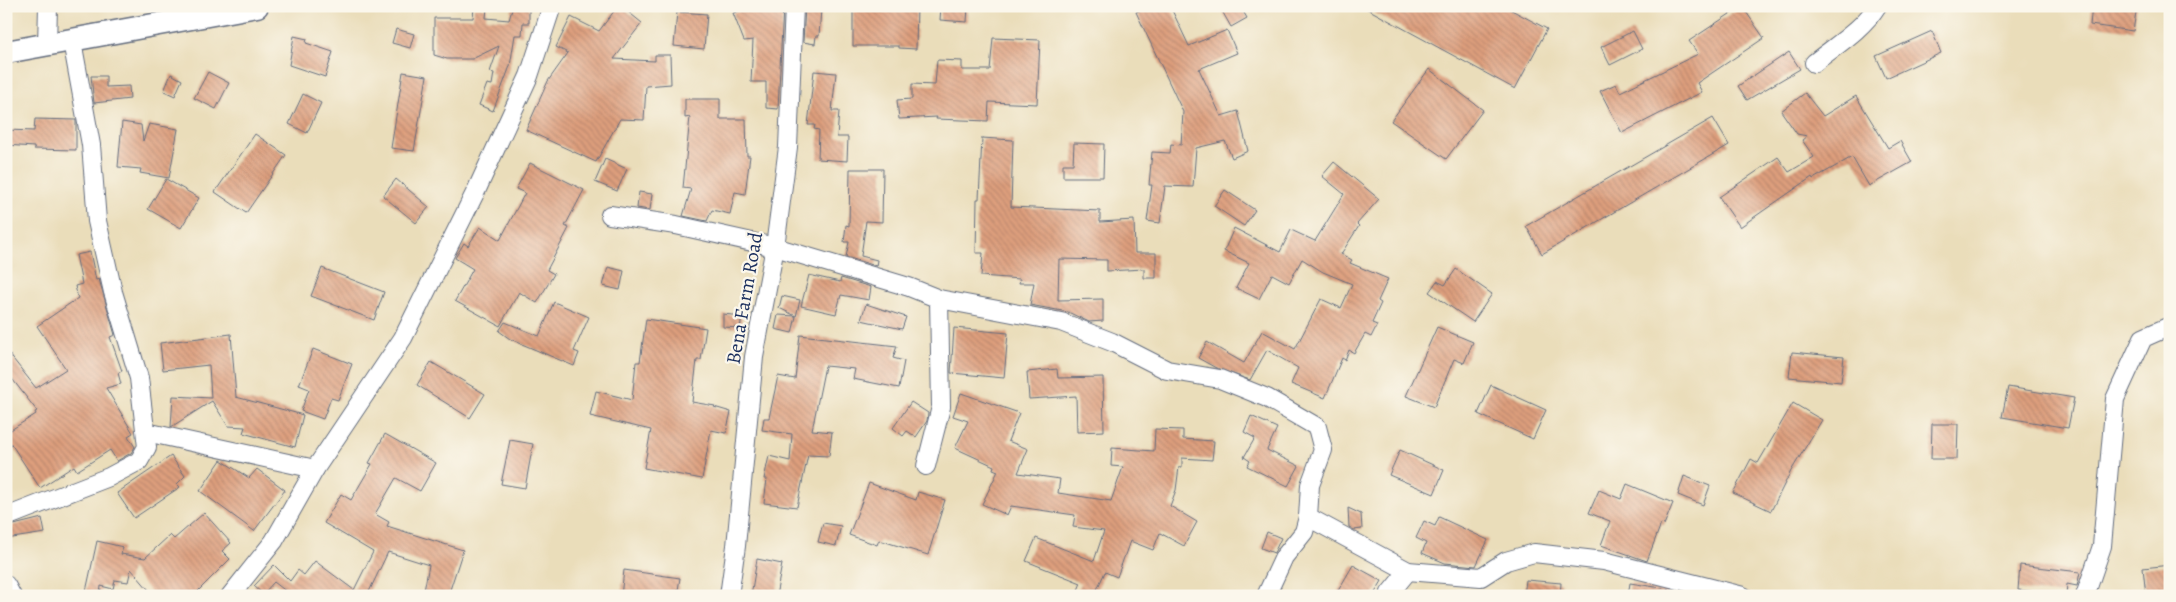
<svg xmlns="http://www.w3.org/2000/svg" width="2176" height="602" viewBox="0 0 2176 602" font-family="Alegreya,serif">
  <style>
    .building { fill: url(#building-back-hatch) }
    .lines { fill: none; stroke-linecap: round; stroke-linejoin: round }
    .minor-casing { stroke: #636c7e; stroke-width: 20 }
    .major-casing { stroke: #636c7e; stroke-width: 25 }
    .minor { stroke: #fff; stroke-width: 18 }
    .major { stroke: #fff; stroke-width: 22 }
    .labels { text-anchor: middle; stroke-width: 4.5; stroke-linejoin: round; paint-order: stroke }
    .street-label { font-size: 20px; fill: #1b2f5e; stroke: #fbf7ec }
  </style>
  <defs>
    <pattern id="building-back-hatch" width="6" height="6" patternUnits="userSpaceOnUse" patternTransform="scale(1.25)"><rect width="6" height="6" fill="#de9f7d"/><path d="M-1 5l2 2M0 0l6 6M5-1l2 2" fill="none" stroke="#b3826a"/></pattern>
  </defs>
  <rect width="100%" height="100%" fill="#fbf7ec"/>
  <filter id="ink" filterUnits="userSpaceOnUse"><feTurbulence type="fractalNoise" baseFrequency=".02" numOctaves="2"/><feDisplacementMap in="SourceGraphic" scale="10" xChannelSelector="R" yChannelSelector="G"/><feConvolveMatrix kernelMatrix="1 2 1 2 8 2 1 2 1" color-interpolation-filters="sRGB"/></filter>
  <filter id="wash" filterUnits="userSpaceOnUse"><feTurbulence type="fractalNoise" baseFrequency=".0096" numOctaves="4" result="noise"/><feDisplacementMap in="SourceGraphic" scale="20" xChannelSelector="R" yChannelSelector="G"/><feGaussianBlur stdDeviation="1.12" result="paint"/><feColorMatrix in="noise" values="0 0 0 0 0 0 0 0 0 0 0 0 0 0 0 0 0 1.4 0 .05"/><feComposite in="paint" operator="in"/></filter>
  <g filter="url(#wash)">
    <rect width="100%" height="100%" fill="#eaddba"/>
    <g id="blocks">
      <g class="building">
        <path d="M513,6H529V23H523L522,35H515L510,66L493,111L479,105L487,84L492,85L494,73L490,72L499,46L472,59H447L434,55V18H473L474,7L487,8L486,18L509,20Z"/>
        <path d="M618,6H621L642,23L614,59L655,61V55H670L671,84L646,86L644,120L620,119L596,162L526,130L548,81L568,53L556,47L571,17L599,31Z"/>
        <path d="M763,6H783L778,109L766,108V82H751L753,40L744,41L733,13L746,9L747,11Z"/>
        <path d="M805,6H817V8L821,9L819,36H816L815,44L803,42Z"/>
        <path d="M900,6H917L916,49L899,48V46H853V9L900,8Z"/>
        <path d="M941,6H968L967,22L940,20Z"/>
        <path d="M1148,6H1170L1189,46L1227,30L1237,53L1199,69L1221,116L1238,111L1248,151L1232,158L1225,141L1196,148L1193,187L1165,186L1160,223L1147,221L1152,185H1149L1152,152L1170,153L1171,144L1181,145L1183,112L1136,12Z"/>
        <path d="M1230,6H1240L1247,18L1231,27L1222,11Z"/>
        <path d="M1362,6H1504L1547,29L1515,89Z"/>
        <path d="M1742,6L1764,38L1697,83L1702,92L1622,133L1600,91L1616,84L1620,92L1698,54L1689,41Z"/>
        <path d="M2092,6H2137L2133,31L2090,25Z"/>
        <path d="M677,12L707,14L704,49L674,46Z"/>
        <path d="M396,29L414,34L410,48L392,43Z"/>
        <path d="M1633,31L1642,49L1610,65L1601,47Z"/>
        <path d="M1932,31L1941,53L1886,78L1876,56Z"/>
        <path d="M294,36L307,39L306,43L333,52L325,77L289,65Z"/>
        <path d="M993,38L1040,40L1037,104L989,102L988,121L936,119L937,117L899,119L897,100L912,99V84L935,85L937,60L962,61V70H990Z"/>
        <path d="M1789,52L1800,69L1747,100L1738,86Z"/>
        <path d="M1429,69L1483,110L1446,159L1391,121Z"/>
        <path d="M814,71L836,73L832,111H839L837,137H848L847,161L818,159L819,130L814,129L815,125H808Z"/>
        <path d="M208,72L229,83L216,109L194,98Z"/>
        <path d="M403,72L427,76L414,151L391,148Z"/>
        <path d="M171,74L182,80L175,96L164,91Z"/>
        <path d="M91,76H106V87L129,86L130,99L94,103Z"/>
        <path d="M1805,93L1823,116L1856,96L1888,148L1900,141L1912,162L1869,186L1852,157L1813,179L1812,177L1740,227L1719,197L1778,157L1789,172L1814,157L1802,140L1807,136L1797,134L1781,111Z"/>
        <path d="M303,94L321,103L307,133L289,124Z"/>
        <path d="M685,99H720V119H746L747,156H750L745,194L735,192L730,214L712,210L707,221L683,216L691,189L683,188L690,117L685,118Z"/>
        <path d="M1713,118L1729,145L1542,254L1526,226Z"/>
        <path d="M35,119L76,120V150L34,149V147L6,145V130L34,131Z"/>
        <path d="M122,122L141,125L143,141L149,124L178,129L169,178L140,173L141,169L118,167Z"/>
        <path d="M255,134L286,155L246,213L215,192Z"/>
        <path d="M982,138L1013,140L1011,207L1100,211V222L1134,220L1135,253H1156V278H1144V269L1107,271V260L1059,259L1058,300L1103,299V321L1089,322L1068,312L1030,305L1034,283H1019L1020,279L981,276L983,253H976L977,199H979Z"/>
        <path d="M1074,143L1104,144L1103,177H1063V164H1073Z"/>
        <path d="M605,159L627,169L617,191L595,182Z"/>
        <path d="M1334,162L1379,199L1357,224L1359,226L1341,254L1352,260L1350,263L1388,279L1378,301L1381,303L1372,323L1377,325L1371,337L1365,334L1354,353L1349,350L1345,360L1342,358L1325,398L1291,384L1298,368L1267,350L1250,380L1216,368L1198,358L1207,342L1244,363L1262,331L1295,349L1321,299L1341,308L1352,284L1323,272L1302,259L1289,283L1272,274L1259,299L1236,288L1249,263L1224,251L1234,228L1280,252L1291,230L1315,241L1344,194L1322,176Z"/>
        <path d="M530,163L584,190L565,226L569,228L547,270L554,274L537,303L519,292L500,326L455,301L473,269L455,258L464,243L468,246L480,227L500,240L525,193L516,189Z"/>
        <path d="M850,169H883L882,222L866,221L861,256L877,260L876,266L846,257L849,242H844L846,225L849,226Z"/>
        <path d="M166,179L199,198L181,228L148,209Z"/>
        <path d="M396,179L429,207L416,223L383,196Z"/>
        <path d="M1225,190L1255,210L1244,226L1214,206Z"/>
        <path d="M639,192L652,194L650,210L637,208Z"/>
        <path d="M90,252L96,280L99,279L115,335L110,337L122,371L118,373L121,384L106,388L133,433L128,436L135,447L131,453L117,461L110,450L77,471L74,466L40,488L6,436V433L36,414L35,412L37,411L6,371V350L36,388L66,369L37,326L78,298L75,286L82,284L76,255Z"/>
        <path d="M608,267L624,271L620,290L603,286Z"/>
        <path d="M322,268L384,292L374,320L311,296Z"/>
        <path d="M1456,269L1492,294L1473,322L1429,292L1437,281L1445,285Z"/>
        <path d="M809,275L840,282L841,278L871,287L869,300L841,295L836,314L801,306Z"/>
        <path d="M782,296L800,300L792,333L775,329L778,315L796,316L779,308Z"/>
        <path d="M554,302L589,317L574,351L579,353L574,366L510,339L499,331L505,322L539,336Z"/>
        <path d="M866,304L906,317L902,329L861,320Z"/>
        <path d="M723,314L742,316L740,328L723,327Z"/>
        <path d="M646,319L706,328L701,360H697L692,402L715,406L714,407L731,412L726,433L711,430L702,479L644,468L651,430L590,416L596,391L632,400L636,362H640Z"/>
        <path d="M1437,327L1473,342L1464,363L1454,359L1434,407L1406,396Z"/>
        <path d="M954,328L1008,333L1004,378L951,373Z"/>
        <path d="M231,334L236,397L303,415L295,447L243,433L245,427L228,426L212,401L171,427L173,396L211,398L209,365L163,370L160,343Z"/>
        <path d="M800,335L897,346L893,358L904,361L899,388L853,379L855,369L825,366L812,430L832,432L829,456L808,455L797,507L764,503L767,479H764L769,456L790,461L792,434L762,430L764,418H769L778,376L795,379Z"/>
        <path d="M313,349L352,364L338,400L331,398L323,419L301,411L309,389L299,385Z"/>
        <path d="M1792,352L1844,357L1841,382L1789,377Z"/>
        <path d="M431,362L485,394L470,418L417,385Z"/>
        <path d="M1057,369L1058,378L1103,377L1104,431L1077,432L1076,396L1029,399L1027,372Z"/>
        <path d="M1491,385L1546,410L1533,439L1478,414Z"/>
        <path d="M2008,387L2074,398L2068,428L2002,417Z"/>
        <path d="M961,393L1019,413L1008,441L1028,449L1018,473L1060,479L1058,493L1111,501L1123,467L1111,466L1112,448L1154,451L1155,429L1183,430V439L1214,441L1212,460L1182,458V467H1179L1176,490L1170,506L1197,522L1184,546L1160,533L1153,550L1130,541L1117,577L1105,572L1094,596L1078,590L1081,583L1026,561L1036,538L1094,561L1104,531L1073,527L1075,515L1011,506L1007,515L982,504L998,471L993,469L994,466L955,448L968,421L953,416Z"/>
        <path d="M911,402L928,413L927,421L916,437L907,431L903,436L893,428Z"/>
        <path d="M1793,403L1822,420L1791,471L1771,511L1733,493L1751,459L1758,463Z"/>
        <path d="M1251,416L1277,428L1267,450L1299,466L1288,486L1247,466L1250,461L1244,457L1255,438L1244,432Z"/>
        <path d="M1932,424H1958L1957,459H1931Z"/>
        <path d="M385,434L436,463L420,491L396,478L375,514L389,522L387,526L463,550L448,596H423L429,565L388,552L367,596H292L274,582L263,594L254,586L274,565L290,581L298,570L304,575L315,561L354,590L373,552L324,523L341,494L351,500L372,464L369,463Z"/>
        <path d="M510,440L533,444L525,488L501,484Z"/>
        <path d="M1400,450L1444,470L1434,494L1389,475Z"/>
        <path d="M171,456L185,476L177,484L180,487L134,518L117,493Z"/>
        <path d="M221,460L249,478L257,469L285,490L254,531L200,491Z"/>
        <path d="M1684,476L1710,486L1703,505L1678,495Z"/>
        <path d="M869,483L916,500L918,492L945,500L928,555L879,540L877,545L849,535Z"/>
        <path d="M1627,484L1673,503L1664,525L1661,524L1647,561L1601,545L1610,521L1589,513L1599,490L1621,499Z"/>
        <path d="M1348,508L1361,514L1362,529L1354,530L1349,527Z"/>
        <path d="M204,513L231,543L222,551L230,559L193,596H154L131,569L128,582L115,580L113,589L101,586L100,596H85L97,541L123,547L121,554L145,558L170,535L174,539Z"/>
        <path d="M1439,517L1488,540L1476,566L1445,563L1422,553L1426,543L1416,538L1424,521L1435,526Z"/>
        <path d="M42,518L45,533L6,539V527Z"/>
        <path d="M823,523L841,526L836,546L818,542Z"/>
        <path d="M1267,532L1281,538L1274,553L1261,548Z"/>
        <path d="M757,559L782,564L776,596H751Z"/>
        <path d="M1353,565L1382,581L1373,596H1335Z"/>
        <path d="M2020,565L2080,572L2078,582L2077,586L2067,584L2066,595L2018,590Z"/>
        <path d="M2170,565V596H2146L2143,568Z"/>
        <path d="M624,570L680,578L677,596H621Z"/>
        <path d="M1526,580L1561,583L1560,596H1524Z"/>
        <path d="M1630,583L1668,589V596H1628Z"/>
      </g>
    </g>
  </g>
  <g filter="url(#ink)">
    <use href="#blocks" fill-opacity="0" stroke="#636c7e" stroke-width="1"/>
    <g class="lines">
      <g class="minor-casing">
        <g id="minor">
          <path d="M47,45L48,6"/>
          <path d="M1814,63C1835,46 1862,30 1877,6"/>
          <path d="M610,215L676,225L775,247L909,287L939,299L1061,322L1112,342L1167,370L1220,379L1267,398L1317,427L1323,450L1310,485L1308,517L1304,532L1284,557L1266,596"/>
          <path d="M146,432L315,469"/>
          <path d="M926,466L941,407L939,299"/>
          <path d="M6,517L109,477L139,461L147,447L139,378L113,292L97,221L91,145L72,41"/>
          <path d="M1308,517L1408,571L1481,577L1506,561L1534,553L1604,561L1743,596"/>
          <path d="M6,585L12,596"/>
          <path d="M230,596L274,541L315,469L403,338L477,189L529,76L552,6"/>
          <path d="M729,596L736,546L754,357L775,247L788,147L794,6"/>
          <path d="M1391,596L1390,593L1408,571"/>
          <path d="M2085,596L2102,546L2115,399L2143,338L2170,326"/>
        </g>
      </g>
      <g class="major-casing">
        <path id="major" d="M6,52L257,6"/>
      </g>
      <use href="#minor" class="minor"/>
      <use href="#major" class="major"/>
    </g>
  </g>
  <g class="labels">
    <g class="street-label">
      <text transform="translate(744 298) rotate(-80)" y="7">Bena Farm Road</text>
    </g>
  </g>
  <rect width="2176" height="602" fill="none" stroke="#fbf7ec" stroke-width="25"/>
</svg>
